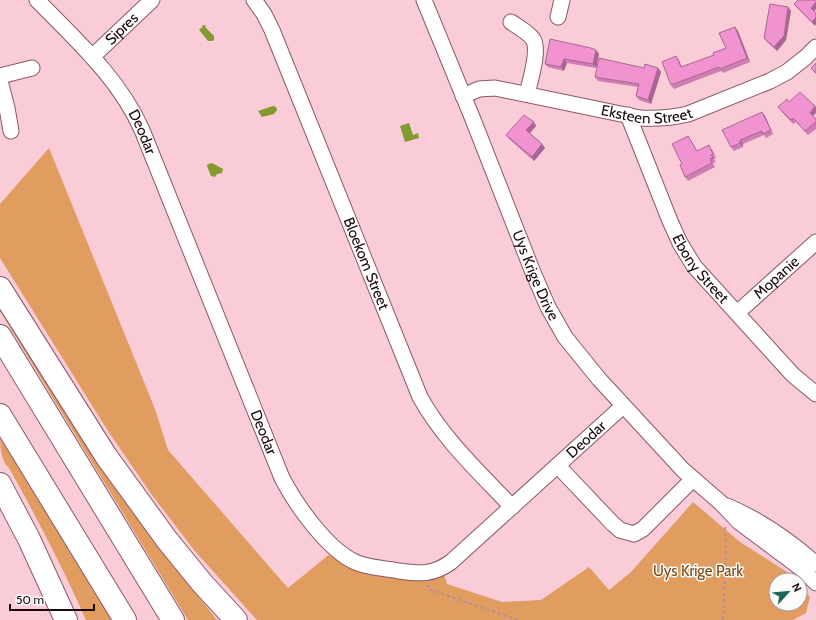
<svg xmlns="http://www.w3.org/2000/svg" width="816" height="620" viewBox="0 0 816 620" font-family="Cabin,sans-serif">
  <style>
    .green { fill: #e19c5f }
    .water { fill: #829a2e }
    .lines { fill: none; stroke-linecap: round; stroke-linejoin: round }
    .minor-casing { stroke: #8a5866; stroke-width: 17 }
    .highway-casing { stroke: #8a5866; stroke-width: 24 }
    .path { stroke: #b48f99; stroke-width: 2; stroke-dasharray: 3 3; stroke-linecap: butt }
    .minor { stroke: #fff; stroke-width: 15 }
    .highway { stroke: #fff; stroke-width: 22 }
    .wall { fill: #ce7eb3 }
    .shaded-wall { fill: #a86792 }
    .building { fill: #f093d0; stroke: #a86792 }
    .labels { text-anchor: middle; stroke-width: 3; stroke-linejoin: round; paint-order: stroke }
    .street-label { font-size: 15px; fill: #1b080e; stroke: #fbfbfb }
    .park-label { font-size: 15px; fill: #7d470c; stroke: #fbfbfb }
  </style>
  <rect width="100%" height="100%" fill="#faccd8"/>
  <g class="green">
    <path d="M49,148L155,409L168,450L288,588L331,553L444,574L447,584L502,602L541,600L589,567L609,590L631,572L693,502L740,542L787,572L795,580H776V604H800V586L810,597L806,613L793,620H257L194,550L152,495L108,431L0,258V204Z"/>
    <path d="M0,301L157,544L217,620H188L0,311Z"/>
    <path d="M0,431L115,620H86C63,568 37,518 9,468C0,460 0,444 0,431Z"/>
  </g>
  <g class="water">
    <path d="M203,25H205L206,28L214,36V40L212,41H208L200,31L199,29L202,28Z"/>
    <path d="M273,106L276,107L277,110L274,114L262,117L258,111Z"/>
    <path d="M409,123L413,135L418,133L419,138L405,142L400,126Z"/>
    <path d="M212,163L223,169L222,173L217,174L215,177L211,176L207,166L208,164Z"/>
  </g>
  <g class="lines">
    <g class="minor-casing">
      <g id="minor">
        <path id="s1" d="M37,0C76,40 119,78 142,130L282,478C296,505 327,549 355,562C368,568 385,568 399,571C420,574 433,575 451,562L623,406"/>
        <path id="s2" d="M254,0L264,14L272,30L420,397C443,439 480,473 512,507"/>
        <path id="s3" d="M424,0L472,117L532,270L548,307L565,337L599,379L683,470L721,503L739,522L802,569L816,583"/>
        <path d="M558,17L562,0"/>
        <path d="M511,22C518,27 528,32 533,39C540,50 530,81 527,94"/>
        <path id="s4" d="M92,57L152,0"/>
        <path d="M0,76L32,68"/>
        <path d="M0,81L7,108L11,131"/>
        <path id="s5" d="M463,96L479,89L495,88L640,118C656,119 671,118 688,114L770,81L787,72L806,57L816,47"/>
        <path id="s6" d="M628,115L670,221L680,243L694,266L793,375L816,394"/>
        <path id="s7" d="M737,313L816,242"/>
        <path d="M558,466L613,524L620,530L634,534L643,529L693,479"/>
        <path d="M727,506C760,520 789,540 816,564"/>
      </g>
    </g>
    <g class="highway-casing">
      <g id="highway">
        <path d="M0,288L106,456L167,540L202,583L236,620"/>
        <path d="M0,336L173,620"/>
        <path d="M0,415L125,620"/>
        <path d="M0,484L29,539L66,620"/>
      </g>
    </g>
    <g class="path">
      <path d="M429,585L428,589L518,620"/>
      <path d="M723,620L726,550L725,526"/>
    </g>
    <use href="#minor" class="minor"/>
    <use href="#highway" class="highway"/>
  </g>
  <g class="wall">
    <path d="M794,4L814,11L815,26L797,8Z"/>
    <path d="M788,7L791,11L786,40L777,51L767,42L764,38Z"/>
    <path d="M735,27L738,31L750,62L723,73L721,71L674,89L671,85L676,56L679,60L682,67L714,55L726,48Z"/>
    <path d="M596,50L599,54L596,68L567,63L564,71L548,67L545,64Z"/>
    <path d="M816,63V74L814,72L811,68Z"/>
    <path d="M644,68H658L661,72L651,104L639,100L636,96L638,87L598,81L595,77Z"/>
    <path d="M789,102L813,116L816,119V129L808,135L796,122L793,124L781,111L778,107Z"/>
    <path d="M762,112L765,116L773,134L766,138L764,135L743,144V147L734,151L731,147Z"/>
    <path d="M534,122L536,126L530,133L542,144L545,148L534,161L509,139L506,135Z"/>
    <path d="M688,136L697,151L712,149L716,158L714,159L716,162L713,163L715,167L688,181L685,177L682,164Z"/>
  </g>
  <g class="shaded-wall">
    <path d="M816,2V9L814,12L811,8Z"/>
    <path d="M788,7L791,11L786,40L777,51L774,47Z"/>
    <path d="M816,17V24L815,26L812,22Z"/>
    <path d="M735,27L738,31L750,62L747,58Z"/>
    <path d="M596,50L599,54L596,68L593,64Z"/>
    <path d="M564,59L567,63L564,71L561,67Z"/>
    <path d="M658,68L661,72L651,104L648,100Z"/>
    <path d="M815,106L816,107V113L812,117L810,113Z"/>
    <path d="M762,112L765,116L773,134Z"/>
    <path d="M534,122L536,126L529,134L526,130Z"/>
    <path d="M740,140L743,144V147L740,143Z"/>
    <path d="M542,144L545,148L534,161L532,157Z"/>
  </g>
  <g class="building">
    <path d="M798,0H816V2L811,8L816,13V17L812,22L794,4Z"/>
    <path d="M770,4L788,7L784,36L774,47L764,38Z"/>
    <path d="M735,27L747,58L720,69L719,67L671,85L662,62L676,56L681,67L714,55L713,53L726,48L719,33Z"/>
    <path d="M550,39L591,48L596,50L593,64L564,59L561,67L545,64Z"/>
    <path d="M599,58L644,68L645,64L658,68L648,100L636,96L639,84L595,77Z"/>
    <path d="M816,63V73L811,68Z"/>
    <path d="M800,92L815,106L810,113L816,119V122L805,131L793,118L791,120L778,107L787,99L789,102Z"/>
    <path d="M762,112L771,130L763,134L762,131L740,140V143L731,147L722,130Z"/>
    <path d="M524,115L534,122L526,130L542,144L532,157L506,135Z"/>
    <path d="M688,136L697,151L709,145L713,154L711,155L713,158L710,159L712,163L685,177L680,165L682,164L672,144Z"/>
  </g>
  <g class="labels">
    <g class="street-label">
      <text dy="5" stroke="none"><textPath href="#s4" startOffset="41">Sipres</textPath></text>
      <text dy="5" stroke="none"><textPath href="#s5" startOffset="188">Eksteen Street</textPath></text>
      <text dy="5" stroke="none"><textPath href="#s1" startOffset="170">Deodar</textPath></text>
      <text dy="5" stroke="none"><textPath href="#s2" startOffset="287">Bloekom Street</textPath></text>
      <text dy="5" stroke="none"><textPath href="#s6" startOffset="171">Ebony Street</textPath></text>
      <text dy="5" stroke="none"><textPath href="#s3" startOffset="297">Uys Krige Drive</textPath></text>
      <text dy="5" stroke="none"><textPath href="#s7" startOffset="53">Mopanie</textPath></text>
      <text dy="5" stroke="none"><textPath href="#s1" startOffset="494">Deodar</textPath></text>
      <text dy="5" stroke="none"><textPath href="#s1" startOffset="938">Deodar</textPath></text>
    </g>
    <g class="park-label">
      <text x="698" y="576">Uys Krige Park</text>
    </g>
  </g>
  <g transform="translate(788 592) rotate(63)"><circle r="19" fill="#fbfbfb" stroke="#a19a9c"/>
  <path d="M0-3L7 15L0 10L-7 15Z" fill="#1d655b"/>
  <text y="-6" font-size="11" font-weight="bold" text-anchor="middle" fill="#1b080e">N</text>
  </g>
  <path d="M10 604v6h84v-6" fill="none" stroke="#1b080e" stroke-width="2"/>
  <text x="16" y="604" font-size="12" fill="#1b080e" stroke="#fbfbfb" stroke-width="3" paint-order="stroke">50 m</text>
</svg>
